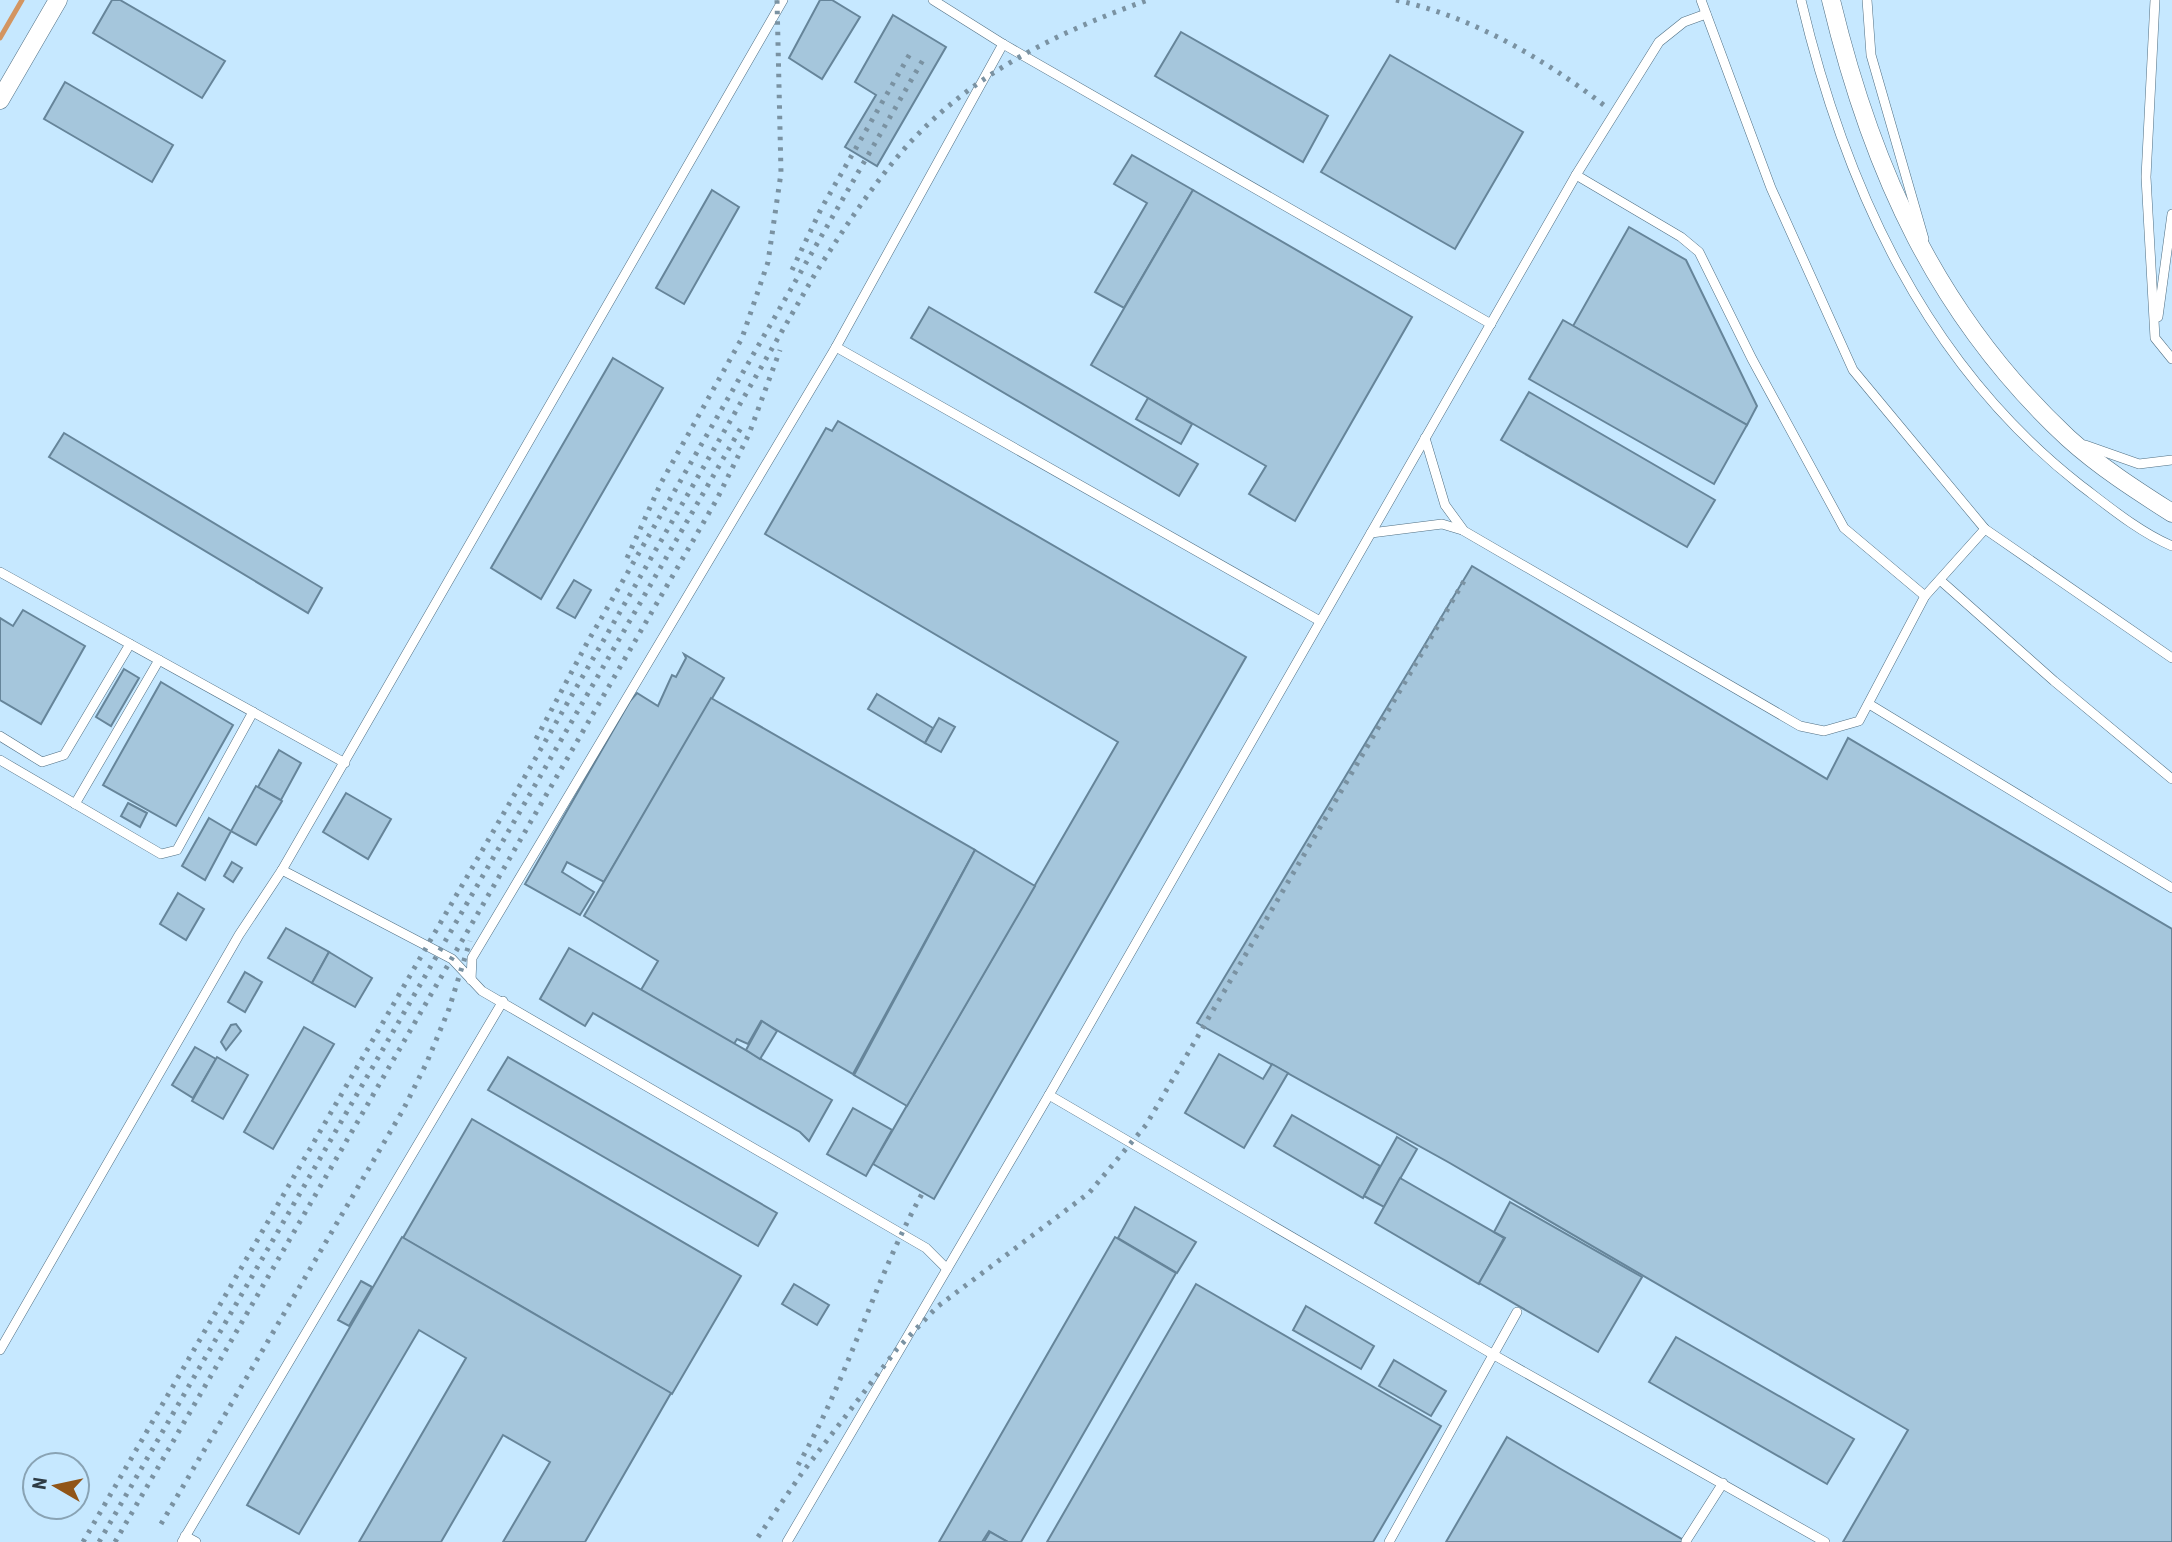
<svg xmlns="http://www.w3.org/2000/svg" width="2172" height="1542" viewBox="0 0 2172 1542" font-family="'Roboto Condensed',sans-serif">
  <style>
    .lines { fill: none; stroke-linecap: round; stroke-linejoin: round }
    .stream { stroke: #d39561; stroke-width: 5 }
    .building { fill: #a5c6dc; stroke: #66859a; stroke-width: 2 }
    .lane-casing { stroke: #506f83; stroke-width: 10 }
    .street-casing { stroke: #506f83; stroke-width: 19 }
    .lane { stroke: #fff; stroke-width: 9 }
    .street { stroke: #fff; stroke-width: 18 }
    .rail { stroke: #7a92a2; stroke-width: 5; stroke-dasharray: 3.5 7; stroke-linecap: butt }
  </style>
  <rect width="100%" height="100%" fill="#c6e8ff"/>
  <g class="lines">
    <path class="stream" d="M0,38L22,0"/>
  </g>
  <g class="building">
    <path d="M112,0H120L225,61L202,98L93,33Z"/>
    <path d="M820,0H832L860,17L822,79L789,58Z"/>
    <path d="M893,15L946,47L877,166L845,147L876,95L855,82Z"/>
    <path d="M1181,32L1328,116L1303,162L1155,76Z"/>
    <path d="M1390,55L1523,132L1455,249L1321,172Z"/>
    <path d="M65,82L173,145L152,182L44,119Z"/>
    <path d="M1132,155L1193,190L1124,308L1095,292L1147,203L1114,184Z"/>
    <path d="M712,190L739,207L684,304L656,288Z"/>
    <path d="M1193,190L1412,317L1295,521L1249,494L1266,466L1091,365Z"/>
    <path d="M1629,227L1686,260L1757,406L1747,425L1573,326Z"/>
    <path d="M929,307L1198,464L1179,496L911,338Z"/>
    <path d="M1563,320L1747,425L1714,484L1529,379Z"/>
    <path d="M613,358L663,388L541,599L491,568Z"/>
    <path d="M1529,392L1715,500L1687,547L1501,440Z"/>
    <path d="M1148,398L1192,424L1181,444L1136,419Z"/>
    <path d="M838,421L1246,657L934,1199L873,1164L1118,742L765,534L826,428L832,431Z"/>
    <path d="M64,433L322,588L308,613L49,457Z"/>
    <path d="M1472,566L1827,779L1848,738L2172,929V1542H1843L1908,1430L1448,1162L1197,1023Z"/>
    <path d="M574,580L591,590L575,618L557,608Z"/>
    <path d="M23,610L85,646L41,724L0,700V618L13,626Z"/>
    <path d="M684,654L724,678L604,882L567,862L562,872L594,892L580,915L525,884L630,701L637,693L658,706L672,675L676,677L686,658Z"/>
    <path d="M124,669L139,678L111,726L96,717Z"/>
    <path d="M161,682L233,725L176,826L103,785Z"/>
    <path d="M877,694L933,728L925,743L868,709Z"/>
    <path d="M711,698L975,850L853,1074L761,1021L748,1044L737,1039L734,1044L641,990L658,961L584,916Z"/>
    <path d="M939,718L955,727L941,752L925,743Z"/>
    <path d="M279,750L301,763L281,800L258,787Z"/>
    <path d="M256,786L282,801L256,845L231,831Z"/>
    <path d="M346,793L391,819L368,859L323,832Z"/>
    <path d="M128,803L147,813L140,827L121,816Z"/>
    <path d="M209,818L231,831L205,880L182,866Z"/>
    <path d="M975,850L1035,886L907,1106L854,1075Z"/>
    <path d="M232,862L242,868L233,882L224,876Z"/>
    <path d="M178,893L204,909L186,940L160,924Z"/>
    <path d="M286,928L329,952L312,983L268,958Z"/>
    <path d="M569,948L832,1100L809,1141L800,1132L593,1013L585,1026L540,999Z"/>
    <path d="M329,952L372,978L355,1007L312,983Z"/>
    <path d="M245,972L262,982L245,1012L228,1002Z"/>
    <path d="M762,1021L777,1031L760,1059L746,1050Z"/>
    <path d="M236,1024L241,1031L226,1050L221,1042L231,1025Z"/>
    <path d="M304,1027L334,1044L273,1149L244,1132Z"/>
    <path d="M195,1047L216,1059L193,1098L172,1085Z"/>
    <path d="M1219,1054L1263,1079L1272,1064L1288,1073L1244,1148L1185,1113Z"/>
    <path d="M217,1057L248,1075L223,1119L192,1101Z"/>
    <path d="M508,1057L777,1213L758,1246L488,1090Z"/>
    <path d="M853,1108L892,1130L866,1176L827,1154Z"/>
    <path d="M1292,1115L1380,1166L1363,1198L1274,1146Z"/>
    <path d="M472,1119L741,1276L672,1394L403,1238Z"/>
    <path d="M1397,1137L1417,1149L1384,1207L1364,1196Z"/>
    <path d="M1400,1178L1504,1238L1479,1284L1375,1223Z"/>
    <path d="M1510,1202L1642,1277L1598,1352L1479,1283L1505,1238L1494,1232Z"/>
    <path d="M1135,1207L1196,1242L1177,1273L1118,1238Z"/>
    <path d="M402,1237L671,1393L585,1542H503L550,1462L503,1435L441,1542H359L466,1358L419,1330L299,1534L247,1505Z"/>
    <path d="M1115,1237L1176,1273L1021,1542H1008L989,1531L982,1542H939Z"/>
    <path d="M361,1281L372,1287L349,1326L338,1320Z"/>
    <path d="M794,1284L829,1305L817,1325L782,1304Z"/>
    <path d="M1196,1284L1441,1426L1373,1542H1047Z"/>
    <path d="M1306,1306L1374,1346L1361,1369L1293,1330Z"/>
    <path d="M1676,1337L1854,1439L1827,1484L1649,1382Z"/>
    <path d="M1394,1360L1446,1391L1431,1416L1379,1386Z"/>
    <path d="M1507,1437L1559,1468L1687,1542H1446Z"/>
    <path d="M990,1532L1008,1542H984Z"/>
  </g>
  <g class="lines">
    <g class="lane-casing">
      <g id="lane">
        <path d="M783,0L282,870L452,959L482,991L926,1248L947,1269"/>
        <path d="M933,0L1003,44L1491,324"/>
        <path d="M1701,0L1771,188L1853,370L1985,529L2172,658"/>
        <path d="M1801,0C1845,186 1925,363 2079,484C2108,506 2139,532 2172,546"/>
        <path d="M1867,0L1871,55L1924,239"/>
        <path d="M2155,0L2146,177L2155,338L2172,359"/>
        <path d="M1003,44L836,347L1320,621"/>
        <path d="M1576,175L1681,237L1699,252L1752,359L1844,528L1925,596"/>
        <path d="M2158,317L2172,214"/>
        <path d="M1425,438L1445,505L1464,531L1800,726L1824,731L1859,721L1925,596L1985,529"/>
        <path d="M2085,445L2139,464L2172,460"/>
        <path d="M1371,533L1442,524L1462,530"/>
        <path d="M0,572L345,763"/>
        <path d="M1940,580L2054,681L2172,779"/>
        <path d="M1869,704L2172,888"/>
        <path d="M0,736L42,762L64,755L130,644"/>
        <path d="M0,760L161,854L177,850L253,712"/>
        <path d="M75,804L159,660"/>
        <path d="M471,980L472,958L836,347"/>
        <path d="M1049,1095L1494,1355L1825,1542"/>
        <path d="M0,1350L239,935L282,870"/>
        <path d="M185,1536L196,1542"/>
        <path d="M1686,1541L1723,1483"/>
        <path d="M182,1542L503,1001"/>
        <path d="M787,1542L1049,1095L1576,175L1659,42L1684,22L1706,14"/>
        <path d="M1389,1542L1517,1312"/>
      </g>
    </g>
    <g class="street-casing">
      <g id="street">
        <path d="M1831,0C1872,171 1938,317 2068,438C2100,467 2136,490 2172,513"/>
        <path d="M0,100L58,0"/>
      </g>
    </g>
    <use href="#lane" class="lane"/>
    <use href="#street" class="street"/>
    <g class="rail">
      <path d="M1396,0C1473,17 1543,58 1605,106"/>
      <path d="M792,270L821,209L911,52"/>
      <path d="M627,558L661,483L742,338L768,262L781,173L777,0"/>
      <path d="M536,739L587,643L924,58"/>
      <path d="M798,1465C848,1379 874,1280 923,1192"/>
      <path d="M161,1524L403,1110L427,1062L449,1009L470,941"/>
      <path d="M758,1537L802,1473L897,1349L937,1307L1089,1193L1146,1125L1464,581"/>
      <path d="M83,1542L815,274C843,230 871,187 905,148C970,75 1057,32 1148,0"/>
      <path d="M99,1542L742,426"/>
      <path d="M115,1542L717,499L749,434L780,350"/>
    </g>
  </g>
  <g transform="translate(56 1486) rotate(279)"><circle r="33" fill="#c6e8ff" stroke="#89a3b4" stroke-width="2"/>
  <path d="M0-5L12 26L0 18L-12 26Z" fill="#915517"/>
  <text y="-10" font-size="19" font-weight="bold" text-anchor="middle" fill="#2e3b44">N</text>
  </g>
</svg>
